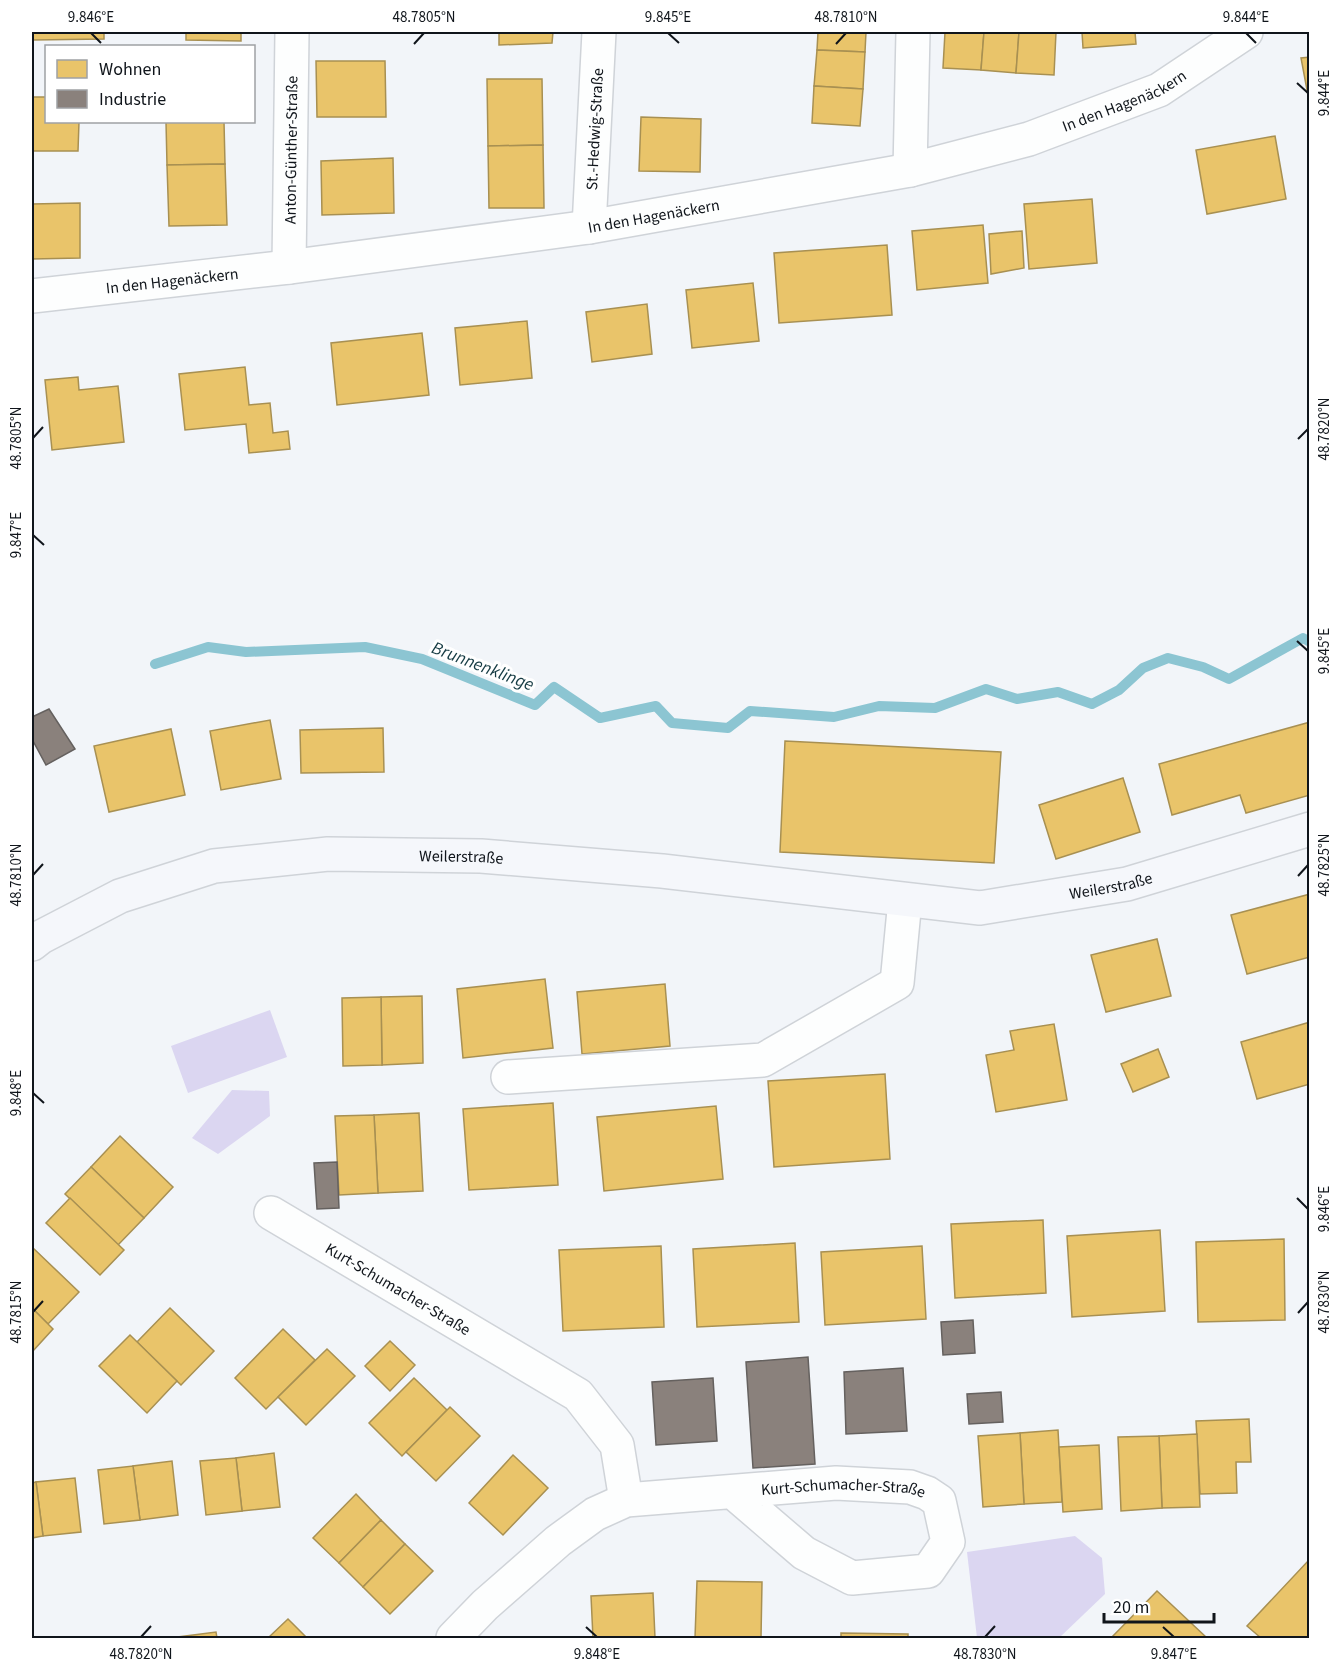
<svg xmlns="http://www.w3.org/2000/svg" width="1341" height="1670" viewBox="0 0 1341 1670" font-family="'Source Sans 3',sans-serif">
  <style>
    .green { fill: #dbd6f1 }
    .homes { fill: #e9c46a; stroke: #a89052; stroke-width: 1.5 }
    .industry { fill: #8a817c; stroke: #65615f; stroke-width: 1.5 }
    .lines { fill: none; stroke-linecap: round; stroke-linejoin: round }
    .stream { stroke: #8cc5d2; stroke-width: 10 }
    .street-casing { stroke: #cfd3d8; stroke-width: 36 }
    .secondary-casing { stroke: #cfd3d8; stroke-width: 36 }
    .street { stroke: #fdfefe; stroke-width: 33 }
    .secondary { stroke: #f5f7fb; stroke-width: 33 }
    .ticks { fill: none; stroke: #10151b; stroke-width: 2 }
    .labels { text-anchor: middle; stroke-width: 6; stroke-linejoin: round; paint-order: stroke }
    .street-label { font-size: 16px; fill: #10151b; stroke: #fff }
    .water-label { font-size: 18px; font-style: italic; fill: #153b43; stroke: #fff }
    .neatline { fill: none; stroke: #10151b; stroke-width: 2 }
    .ticks-label { font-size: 15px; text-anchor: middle; fill: #10151b }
  </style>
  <rect width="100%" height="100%" fill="#f2f5f9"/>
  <g class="green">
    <path d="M270,1010L287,1057L188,1093L171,1046Z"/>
    <path d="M232,1090L269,1091L270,1116L218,1154L192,1138Z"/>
    <path d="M1075,1536L1102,1558L1105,1594L1059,1638H977L967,1552Z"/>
  </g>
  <g class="homes">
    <path d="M33,32H104V39L33,40Z"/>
    <path d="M186,32H241V41L186,40Z"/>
    <path d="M499,32H553L552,43L499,45Z"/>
    <path d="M818,32H866L865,52L817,50Z"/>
    <path d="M945,32H984L981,70L943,68Z"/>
    <path d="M984,32H1019L1016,73L981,70Z"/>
    <path d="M1019,32H1056L1054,75L1016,73Z"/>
    <path d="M1082,32H1135L1136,44L1083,48Z"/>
    <path d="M817,50L865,52L863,89L814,86Z"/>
    <path d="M1310,57V106L1301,58Z"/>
    <path d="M316,61H385L386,117H317Z"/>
    <path d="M487,79H542L543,145L488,146Z"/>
    <path d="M814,86L863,89L860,126L812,123Z"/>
    <path d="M32,97H46V122H79L78,151H32Z"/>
    <path d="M641,117L701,119L700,172L639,171Z"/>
    <path d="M166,122H224L225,164L167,165Z"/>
    <path d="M1275,136L1286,199L1207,214L1196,150Z"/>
    <path d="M543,145L544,208H489L488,146Z"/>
    <path d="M393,158L394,213L322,215L321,161Z"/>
    <path d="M225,164L227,225L169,226L167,165Z"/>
    <path d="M1092,199L1097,263L1029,269L1024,204Z"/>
    <path d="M80,203V258L32,259V204Z"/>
    <path d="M983,225L988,283L917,290L912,231Z"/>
    <path d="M1022,231L1024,268L991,274L989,234Z"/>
    <path d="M887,245L892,315L779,323L774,253Z"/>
    <path d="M753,283L759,341L692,348L686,290Z"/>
    <path d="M647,304L652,354L592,362L586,312Z"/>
    <path d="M527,321L532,378L460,385L455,328Z"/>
    <path d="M422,333L429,395L337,405L331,343Z"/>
    <path d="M245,367L249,405L270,403L273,433L288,431L290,449L249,453L246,424L185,430L179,374Z"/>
    <path d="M78,377L79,390L118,386L124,442L52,450L45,380Z"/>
    <path d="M270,720L281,779L221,790L210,731Z"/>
    <path d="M1310,722V795L1246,813L1240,795L1172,815L1159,764Z"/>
    <path d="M383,728L384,772L301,773L300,730Z"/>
    <path d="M171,729L185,795L109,812L94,746Z"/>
    <path d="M785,741L1001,752L994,863L780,852Z"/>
    <path d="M1123,778L1140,832L1056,859L1039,805Z"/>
    <path d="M1310,894V957L1247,974L1231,915Z"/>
    <path d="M1157,939L1171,996L1106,1012L1091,955Z"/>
    <path d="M545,979L553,1048L463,1058L457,989Z"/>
    <path d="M665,984L670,1046L582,1054L577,992Z"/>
    <path d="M422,996L423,1063L382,1065L381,997Z"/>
    <path d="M381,997L382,1065L343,1066L342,998Z"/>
    <path d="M1310,1022V1084L1257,1099L1241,1042Z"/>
    <path d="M1054,1024L1067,1100L996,1112L986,1055L1014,1050L1010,1031Z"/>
    <path d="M1158,1049L1169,1077L1133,1092L1121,1064Z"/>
    <path d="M885,1074L890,1159L774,1167L768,1081Z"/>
    <path d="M553,1103L558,1185L469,1190L463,1109Z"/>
    <path d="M716,1106L723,1179L604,1191L597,1117Z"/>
    <path d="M419,1113L423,1191L378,1193L374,1115Z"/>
    <path d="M374,1115L378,1193L339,1195L335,1116Z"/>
    <path d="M120,1136L173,1187L144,1218L91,1167Z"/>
    <path d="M91,1167L144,1218L118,1245L65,1194Z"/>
    <path d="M70,1198L124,1250L100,1275L46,1223Z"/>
    <path d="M1043,1220L1046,1293L955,1298L951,1224Z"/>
    <path d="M1160,1230L1165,1311L1072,1317L1067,1236Z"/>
    <path d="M1284,1239L1285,1320L1198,1322L1196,1242Z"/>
    <path d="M795,1243L799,1322L697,1327L693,1249Z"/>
    <path d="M661,1246L664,1327L563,1331L559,1250Z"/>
    <path d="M922,1246L926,1319L825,1325L821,1252Z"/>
    <path d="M32,1247L79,1292L48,1324L32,1308Z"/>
    <path d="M32,1308L53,1329L32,1352Z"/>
    <path d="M170,1308L214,1351L181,1385L137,1342Z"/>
    <path d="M283,1329L315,1360L266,1409L235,1378Z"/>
    <path d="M130,1335L177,1381L147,1413L99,1366Z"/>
    <path d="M390,1341L415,1365L390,1391L365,1366Z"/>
    <path d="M327,1349L355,1376L306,1425L278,1397Z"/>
    <path d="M414,1378L447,1410L402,1456L369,1423Z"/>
    <path d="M450,1407L480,1436L436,1481L406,1452Z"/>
    <path d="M1249,1419L1251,1462H1236L1237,1493L1200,1494L1196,1421Z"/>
    <path d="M1058,1430L1062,1502L1024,1504L1020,1433Z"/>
    <path d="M1020,1433L1024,1504L983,1507L978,1436Z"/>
    <path d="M1197,1434L1200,1507L1162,1508L1159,1436Z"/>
    <path d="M1159,1436L1162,1508L1121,1511L1118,1437Z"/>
    <path d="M1099,1445L1102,1509L1063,1512L1059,1447Z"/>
    <path d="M274,1453L280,1507L242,1511L236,1458Z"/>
    <path d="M513,1455L548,1488L503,1535L469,1503Z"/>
    <path d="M236,1458L242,1511L206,1515L200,1461Z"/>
    <path d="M172,1461L178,1515L140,1520L133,1466Z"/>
    <path d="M133,1466L140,1520L104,1524L98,1470Z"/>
    <path d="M75,1478L81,1532L43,1536L36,1482Z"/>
    <path d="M36,1482L43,1536L32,1538V1483Z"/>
    <path d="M356,1494L381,1520L339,1563L313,1538Z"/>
    <path d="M381,1520L405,1544L363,1587L339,1563Z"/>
    <path d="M405,1544L433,1571L390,1614L363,1587Z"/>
    <path d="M1308,1561L1310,1638H1261L1247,1626Z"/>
    <path d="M697,1581L762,1582L761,1638H695Z"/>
    <path d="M1157,1591L1207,1638H1111Z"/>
    <path d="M653,1593L655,1638H593L591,1596Z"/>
    <path d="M288,1619L307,1638H268Z"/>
    <path d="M216,1632L217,1638H178V1637Z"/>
    <path d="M841,1633L908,1634V1638H841Z"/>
  </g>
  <g class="industry">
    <path d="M49,709L75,749L46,765L32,739V717Z"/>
    <path d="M337,1162L339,1208L317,1209L314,1163Z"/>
    <path d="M973,1320L975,1353L943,1355L941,1322Z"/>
    <path d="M808,1357L815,1464L753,1468L746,1362Z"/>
    <path d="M903,1368L907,1431L846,1434L844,1372Z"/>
    <path d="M713,1378L717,1441L656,1445L652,1382Z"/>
    <path d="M1001,1392L1003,1422L969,1424L967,1394Z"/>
  </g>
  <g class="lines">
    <path class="stream" d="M155,664L208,647L246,652L365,647L422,659L535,705L554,687L600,718L656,706L672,723L728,728L750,711L834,717L879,706L935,708L986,689L1017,699L1058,692L1092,704L1119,690L1143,668L1168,658L1203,667L1229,679L1303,638L1310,642"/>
    <g class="street-casing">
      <g id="street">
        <path d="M910,170L913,32"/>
        <path id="s1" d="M589,227L599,32"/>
        <path id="s2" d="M289,267L292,32"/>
        <path id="s3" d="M32,296L289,267L589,227L910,170L1029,139L1159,90L1246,32"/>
        <path d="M508,1077L763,1060L897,983L905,900"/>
        <path id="s4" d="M271,1213L578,1395L617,1445L626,1500"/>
        <path id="s5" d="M453,1638L485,1605L558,1541L595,1514L626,1500L836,1483L910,1487L927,1493L939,1501L948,1542L928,1571L852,1578L804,1553L733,1492"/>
      </g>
    </g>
    <g class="secondary-casing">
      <g id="secondary">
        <path id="s6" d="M32,944L41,937L120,896L214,866L328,854L481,856L662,871L980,908L1127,884L1310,829"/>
      </g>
    </g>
    <use href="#street" class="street"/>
    <use href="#secondary" class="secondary"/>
  </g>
  <path class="ticks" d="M91,33L101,43M668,33L679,43M1246,33L1256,43M414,44L424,33M836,44L846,33M1297,83L1308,93M33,438L43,427M1298,439L1308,429M33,535L44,545M1297,641L1308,651M33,875L43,864M1298,876L1308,865M33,1093L44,1103M1297,1198L1308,1209M33,1312L43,1301M1298,1313L1308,1302M586,1627L597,1637M1163,1627L1174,1637M141,1637L151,1626M985,1637L995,1626"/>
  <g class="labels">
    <g class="street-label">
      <text dy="6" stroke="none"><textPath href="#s3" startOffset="1113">In den Hagenäckern</textPath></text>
      <text dy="6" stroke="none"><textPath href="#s1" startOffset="98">St.-Hedwig-Straße</textPath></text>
      <text dy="6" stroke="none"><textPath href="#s2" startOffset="117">Anton-Günther-Straße</textPath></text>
      <text dy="6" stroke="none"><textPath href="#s3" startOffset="627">In den Hagenäckern</textPath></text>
      <text dy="6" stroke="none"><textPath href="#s3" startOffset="141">In den Hagenäckern</textPath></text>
      <text dy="6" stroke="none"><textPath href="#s6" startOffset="447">Weilerstraße</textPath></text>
      <text dy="6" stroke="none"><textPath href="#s6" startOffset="1101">Weilerstraße</textPath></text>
      <text dy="6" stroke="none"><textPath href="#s4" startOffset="148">Kurt-Schumacher-Straße</textPath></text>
      <text dy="6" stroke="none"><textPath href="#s5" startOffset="441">Kurt-Schumacher-Straße</textPath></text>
    </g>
    <g class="water-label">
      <text transform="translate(483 666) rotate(21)" y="6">Brunnenklinge</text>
    </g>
  </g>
  <rect width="1341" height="1670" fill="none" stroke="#ffffff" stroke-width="66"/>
  <rect x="45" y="45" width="210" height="78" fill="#ffffff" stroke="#9fa1a4" stroke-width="1.5"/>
  <rect x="57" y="60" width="30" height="18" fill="#e9c46a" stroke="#9fa1a4" stroke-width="1.5"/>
  <text x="99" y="75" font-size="18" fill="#10151b">Wohnen</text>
  <rect x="57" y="90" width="30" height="18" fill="#8a817c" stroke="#9fa1a4" stroke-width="1.5"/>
  <text x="99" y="105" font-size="18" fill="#10151b">Industrie</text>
  <path d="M1104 1613v9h110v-9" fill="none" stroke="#10151b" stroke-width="3"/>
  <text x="1113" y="1613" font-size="18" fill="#10151b" stroke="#ffffff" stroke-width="4.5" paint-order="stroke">20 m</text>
  <rect x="33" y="33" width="1275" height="1604" class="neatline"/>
  <g class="ticks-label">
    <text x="91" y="22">9.846°E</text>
    <text x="424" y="22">48.7805°N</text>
    <text x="668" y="22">9.845°E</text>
    <text x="846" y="22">48.7810°N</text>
    <text x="1246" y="22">9.844°E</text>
    <text transform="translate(1324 93) rotate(-90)" y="5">9.844°E</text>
    <text transform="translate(1324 429) rotate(-90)" y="5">48.7820°N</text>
    <text transform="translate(16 438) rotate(-90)" y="5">48.7805°N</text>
    <text transform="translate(16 535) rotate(-90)" y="5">9.847°E</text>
    <text transform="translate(1324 651) rotate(-90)" y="5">9.845°E</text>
    <text transform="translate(1324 865) rotate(-90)" y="5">48.7825°N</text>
    <text transform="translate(16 875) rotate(-90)" y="5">48.7810°N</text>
    <text transform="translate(16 1093) rotate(-90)" y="5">9.848°E</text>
    <text transform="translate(1324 1209) rotate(-90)" y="5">9.846°E</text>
    <text transform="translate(1324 1302) rotate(-90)" y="5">48.7830°N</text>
    <text transform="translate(16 1312) rotate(-90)" y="5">48.7815°N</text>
    <text x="141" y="1659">48.7820°N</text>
    <text x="597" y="1659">9.848°E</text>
    <text x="985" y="1659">48.7830°N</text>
    <text x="1174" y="1659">9.847°E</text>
  </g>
</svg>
